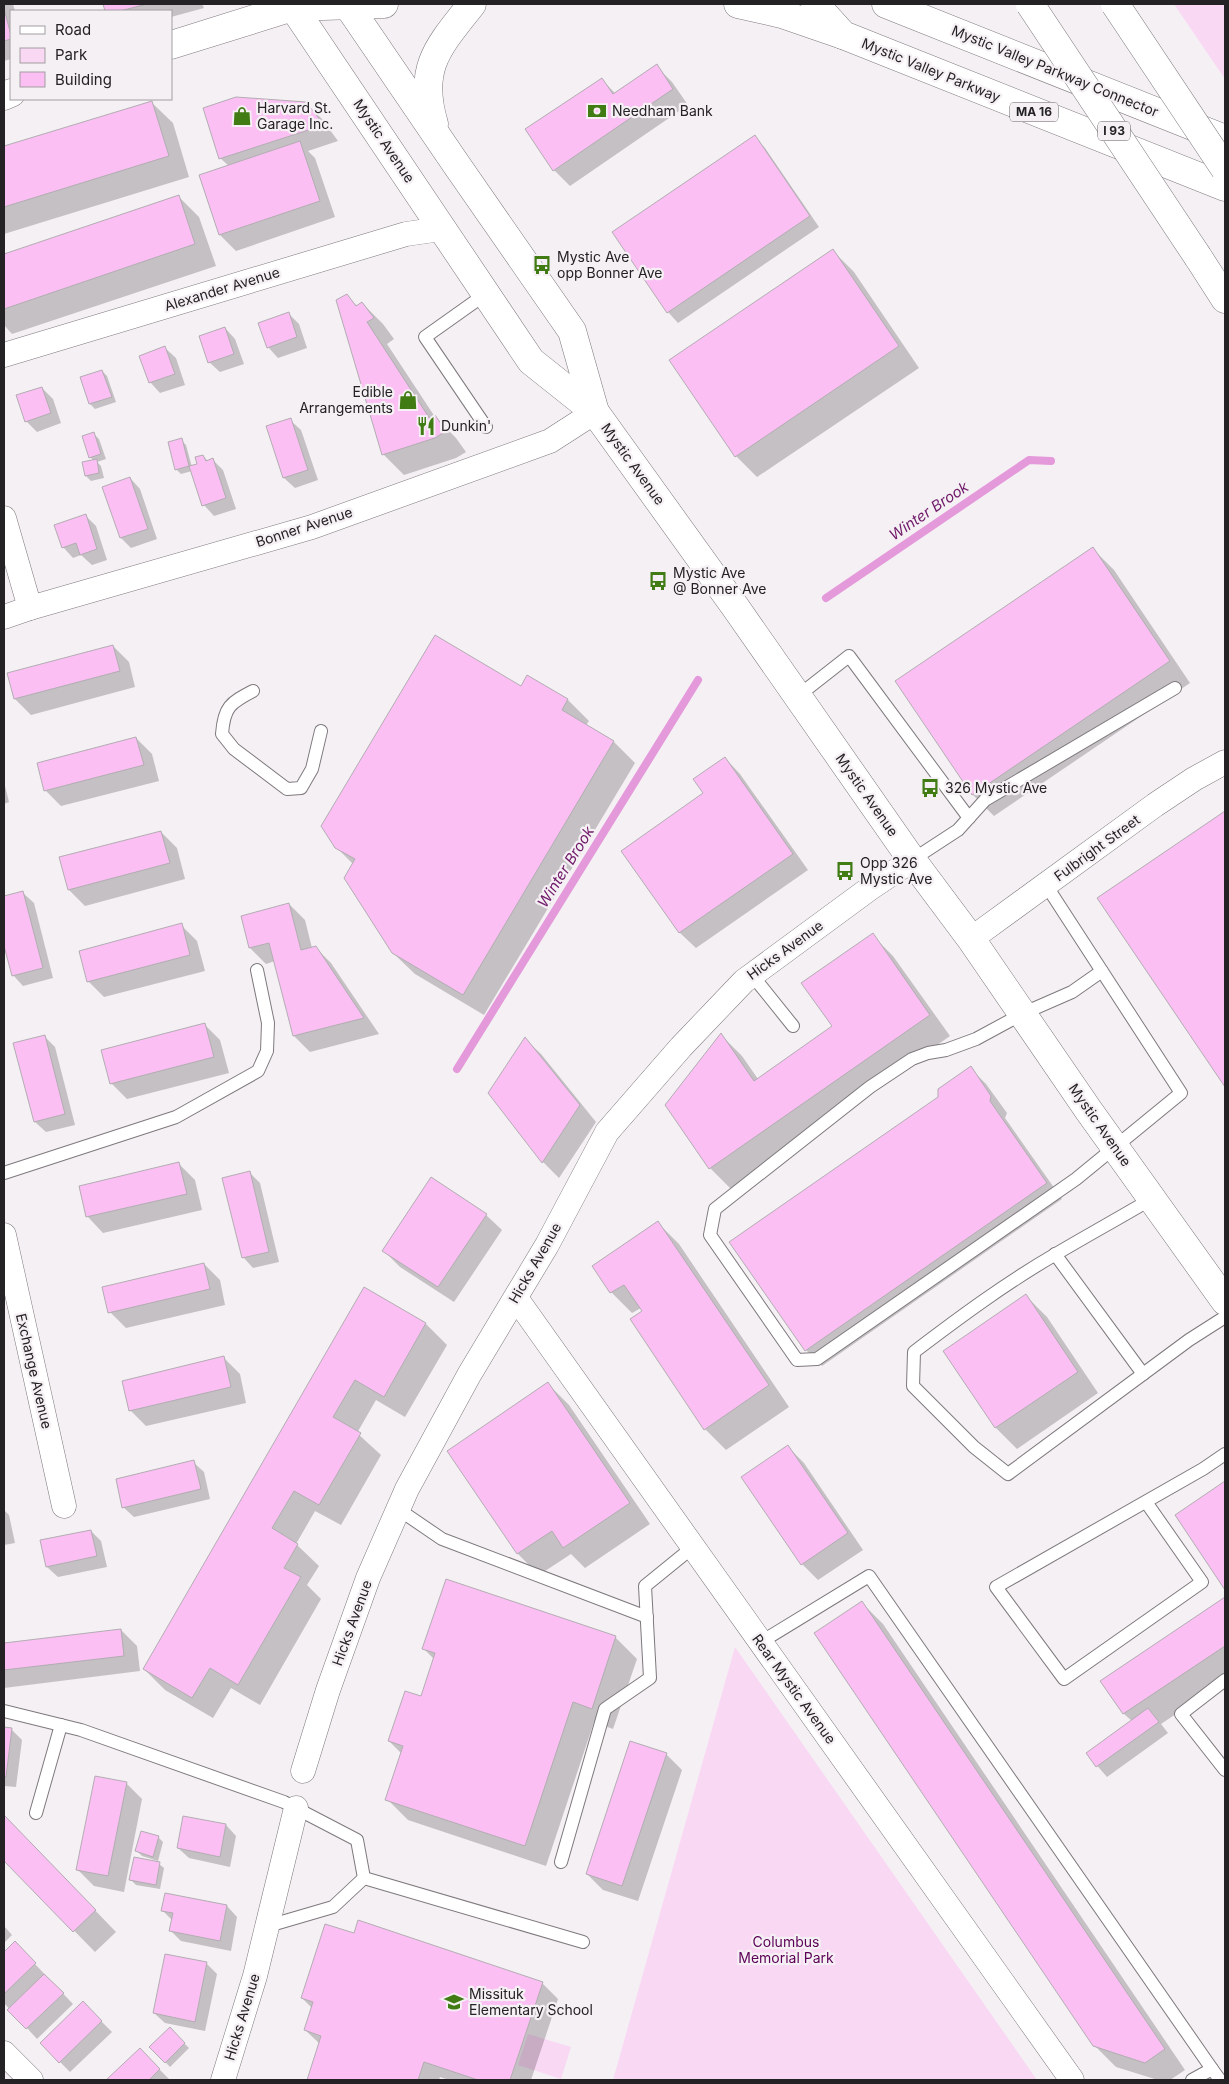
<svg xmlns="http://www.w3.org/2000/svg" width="1229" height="2084" viewBox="0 0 1229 2084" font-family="Inter,sans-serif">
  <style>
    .green { fill: #f9d8f4 }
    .shadow { fill: #0003 }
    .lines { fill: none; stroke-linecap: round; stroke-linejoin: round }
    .stream { stroke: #e49ada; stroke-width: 8 }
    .building { fill: #fbbff3; stroke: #b2adb2 }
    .lane-casing { stroke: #7e797d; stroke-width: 14 }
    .street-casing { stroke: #7e797d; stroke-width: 25 }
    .secondary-casing { stroke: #7e797d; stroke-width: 29 }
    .highway-casing { stroke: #7e797d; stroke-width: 29 }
    .lane { stroke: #fff; stroke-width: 12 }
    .street { stroke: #fff; stroke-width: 24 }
    .secondary { stroke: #fff; stroke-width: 28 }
    .highway { stroke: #fff; stroke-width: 28 }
    .highway-bridge-casing { stroke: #7e797d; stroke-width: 29; stroke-linecap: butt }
    .highway-bridge { stroke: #fff; stroke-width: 28 }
    .labels { text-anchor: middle; stroke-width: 4.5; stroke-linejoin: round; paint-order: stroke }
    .shield { fill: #f5f0f4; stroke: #636062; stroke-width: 1 }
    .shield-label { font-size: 12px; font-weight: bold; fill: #242224 }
    .street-label { font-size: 14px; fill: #242224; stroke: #f5f0f4 }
    .poi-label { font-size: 14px; fill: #242224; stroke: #f5f0f4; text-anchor: start }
    .park-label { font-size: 14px; fill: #5d0058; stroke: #f5f0f4 }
    .water-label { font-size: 15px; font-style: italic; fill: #701a6a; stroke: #f5f0f4 }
  </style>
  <rect width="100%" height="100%" fill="#f5f0f4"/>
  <g class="green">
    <path d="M1174,4H1225V79Z"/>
    <path d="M735,1647L1037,2080H613Z"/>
    <path d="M528,2034L571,2047L561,2079L518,2065Z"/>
  </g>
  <g class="shadow">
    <path d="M4,4H13L15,11H11V59L4,61Z"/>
    <path d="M104,4H202L204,8L171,17V11H106Z"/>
    <path d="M656,66L672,82L688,105L570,186L554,170L601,79L616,94Z"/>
    <path d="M151,102L173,123L189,177L4,234V147Z"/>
    <path d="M306,103L322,119L338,141L308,151L315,158L335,217L236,251L220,235L200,176L229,166L220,158Z"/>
    <path d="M755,137L765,148L819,227L678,323L668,312Z"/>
    <path d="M178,196L199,217L216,266L12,334L4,325V255Z"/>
    <path d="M833,251L854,272L919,368L757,477L736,456Z"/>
    <path d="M346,295L357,306L362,303L383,324L394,339L387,344L435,417L456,438L466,452L456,458L404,475L383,454Z"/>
    <path d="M289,314L299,324L307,348L278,358L268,347Z"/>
    <path d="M225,328L235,339L244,364L220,372L209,362Z"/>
    <path d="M165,348L176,358L185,385L160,393L150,382Z"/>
    <path d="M102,371L107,376L116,402L95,409L90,404L82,378Z"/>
    <path d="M42,388L53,399L61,423L37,432L26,421Z"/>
    <path d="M290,420L301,430L318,480L295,488L284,478L267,427Z"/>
    <path d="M94,434L99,439L106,459L97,462L101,466L104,478L91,481L86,476L94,461L90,457Z"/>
    <path d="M181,440L186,445L192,467L199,465L203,456L208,461L213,460L223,470L236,509L214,516L204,505L192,471L181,474L176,469Z"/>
    <path d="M130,478L140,489L157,539L131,548L121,538Z"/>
    <path d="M85,515L96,526L107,560L92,565L81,555L73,558L63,547Z"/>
    <path d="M1093,549L1114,570L1190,683L994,816L973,795L897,682Z"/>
    <path d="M113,646L129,662L135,687L31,715L15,699Z"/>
    <path d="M528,676L568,700L589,721L586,725L614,742L635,763L484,1015L415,974L393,953L353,864L336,847L521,687Z"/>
    <path d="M136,738L152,754L159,781L61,806L45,790Z"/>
    <path d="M725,758L740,774L808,870L696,948L680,933L623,851L705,794Z"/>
    <path d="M4,782L9,802L4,804Z"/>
    <path d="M1225,813V1085L1099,899Z"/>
    <path d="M161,832L177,848L185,879L85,906L69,890Z"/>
    <path d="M23,893L34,903L53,978L23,986L13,975L4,941V898Z"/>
    <path d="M289,904L305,920L312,948L315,947L331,963L379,1034L310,1052L294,1036L275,961L266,964L250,948Z"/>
    <path d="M181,925L197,941L205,971L104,997L88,981Z"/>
    <path d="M872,935L893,956L950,1036L731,1189L710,1168L721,1035L742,1056L758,1079L833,1027Z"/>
    <path d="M204,1024L220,1040L229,1073L127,1099L111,1083Z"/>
    <path d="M44,1036L55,1047L75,1125L46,1132L35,1122L14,1044Z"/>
    <path d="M525,1039L541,1054L596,1122L559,1178L543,1162L489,1093Z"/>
    <path d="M970,1068L986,1084L1007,1113L1005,1118L1062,1199L822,1366L806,1350Z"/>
    <path d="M179,1164L195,1180L202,1210L103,1233L88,1217L80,1187Z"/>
    <path d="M249,1172L260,1183L279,1262L253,1268L243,1257Z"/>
    <path d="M486,1215L502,1230L454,1302L400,1267L384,1251Z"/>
    <path d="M658,1223L679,1244L789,1407L726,1450L705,1429L641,1308L632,1313L611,1292L594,1266Z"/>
    <path d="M204,1264L220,1280L225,1305L126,1328L110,1312Z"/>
    <path d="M365,1289L426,1324L447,1345L405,1417L376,1400L357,1433L381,1455L341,1525L315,1511L296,1544L319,1566L307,1585L321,1599L260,1705L231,1688L213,1718L165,1690L144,1669Z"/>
    <path d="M1026,1296L1047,1317L1098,1393L1017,1449L996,1428L944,1352Z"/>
    <path d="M224,1358L240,1374L246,1403L146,1426L130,1410Z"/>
    <path d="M548,1384L569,1405L650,1524L585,1568L571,1554L539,1575L518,1554L449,1451Z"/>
    <path d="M788,1447L804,1463L863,1550L818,1580L802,1564Z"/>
    <path d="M193,1462L204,1472L210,1499L134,1517L123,1507Z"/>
    <path d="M1225,1483V1587L1177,1515Z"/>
    <path d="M4,1510L9,1515L15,1543L4,1545Z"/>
    <path d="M91,1531L101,1541L107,1567L58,1577L47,1567Z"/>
    <path d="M446,1581L616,1638L637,1659L613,1729L594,1722L546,1866L408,1820L387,1799L402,1754L389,1741L421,1698L434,1659L424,1649Z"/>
    <path d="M1225,1598V1681L1161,1724L1168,1733L1107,1777L1087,1754L1132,1721L1124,1714L1102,1681Z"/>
    <path d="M862,1603L883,1624L1185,2070L1170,2080H1158L1116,2067L1094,2045Z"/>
    <path d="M121,1630L137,1646L140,1671L4,1688V1644Z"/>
    <path d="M4,1729L12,1730L22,1740L16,1787L4,1786Z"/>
    <path d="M666,1754L682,1770L638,1901L603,1890L587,1874Z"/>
    <path d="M126,1783L142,1799L124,1892L94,1886L78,1870Z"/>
    <path d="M4,1816L116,1932L95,1952L4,1859Z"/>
    <path d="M226,1825L236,1836L230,1867L189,1858L178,1848Z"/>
    <path d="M158,1837L163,1842L158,1861L142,1856L137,1851Z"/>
    <path d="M159,1864L164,1868L160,1889L136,1885L131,1880Z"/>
    <path d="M227,1906L237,1917L231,1951L181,1941L171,1931L173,1921L162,1910Z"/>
    <path d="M4,1926L12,1935L4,1943Z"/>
    <path d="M15,1943L73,2004L37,2039L4,2003V1954Z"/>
    <path d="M206,1963L217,1974L205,2031L165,2023L154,2013Z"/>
    <path d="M542,1983L558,1999L531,2080H449L440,2077L439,2080H308L320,2044L305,2030L312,2008L302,1998Z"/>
    <path d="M83,2003L112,2032L70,2072L41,2043Z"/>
    <path d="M170,2029L189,2048L170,2067L151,2047Z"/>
    <path d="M140,2050L170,2080H108Z"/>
  </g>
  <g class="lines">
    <g class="stream">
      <path d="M826,598L1029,460L1051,461"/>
      <path d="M457,1069L698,680"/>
    </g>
  </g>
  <g class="building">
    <path d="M103,4H147L120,11H105Z"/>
    <path d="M4,9L11,35V39L4,41Z"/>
    <path d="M657,64L673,89L553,171L525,129L602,78L613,94Z"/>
    <path d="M236,97L306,102L324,125L219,159L203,108Z"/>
    <path d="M152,101L169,156L4,207V146Z"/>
    <path d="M755,135L810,216L667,313L612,232Z"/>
    <path d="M300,141L320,201L219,235L199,175Z"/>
    <path d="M179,195L195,244L4,309V254Z"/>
    <path d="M833,249L899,346L735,457L669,360Z"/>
    <path d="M347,294L356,306L362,302L374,318L367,322L430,419L435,415L446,431L435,438L382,455L336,300Z"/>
    <path d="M289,312L297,337L267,348L258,323Z"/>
    <path d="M225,327L234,354L208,363L199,336Z"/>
    <path d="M165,346L175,374L149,383L139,356Z"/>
    <path d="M102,370L112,397L89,404L80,377Z"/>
    <path d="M42,387L51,413L25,422L16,395Z"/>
    <path d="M291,418L308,470L283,478L266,426Z"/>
    <path d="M94,432L101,454L89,458L82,436Z"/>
    <path d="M182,438L189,466L175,470L168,442Z"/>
    <path d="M203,455L206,461L213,458L226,498L202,506L189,466L197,464L195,457Z"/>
    <path d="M97,459L99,473L85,476L82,462Z"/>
    <path d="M130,477L148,529L120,538L102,487Z"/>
    <path d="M86,514L97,549L80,555L76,543L62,548L54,525Z"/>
    <path d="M1093,547L1170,661L972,795L895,681Z"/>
    <path d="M435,635L521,686L527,675L568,699L562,710L614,741L463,995L392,953L344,878L355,859L335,848L321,826Z"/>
    <path d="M113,645L120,671L14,699L7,673Z"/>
    <path d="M136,737L144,765L44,791L37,763Z"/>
    <path d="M725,757L793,854L679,933L621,851L703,793L693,779Z"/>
    <path d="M1225,811V1087L1097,898Z"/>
    <path d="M161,831L170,863L68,890L59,857Z"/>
    <path d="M23,891L43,968L12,976L4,946V896Z"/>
    <path d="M289,903L301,950L316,946L364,1018L293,1036L269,943L249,948L241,916Z"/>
    <path d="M182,923L190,955L87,982L79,951Z"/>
    <path d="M873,933L930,1015L709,1169L665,1105L721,1033L754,1081L832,1026L801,983Z"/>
    <path d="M205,1023L214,1057L110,1084L101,1050Z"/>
    <path d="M45,1035L65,1114L34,1122L13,1043Z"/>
    <path d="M525,1037L580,1105L542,1163L488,1093Z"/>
    <path d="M971,1066L991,1096L990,1101L1047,1183L805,1351L729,1242L938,1097V1089Z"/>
    <path d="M179,1162L187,1194L86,1217L79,1186Z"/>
    <path d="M250,1171L269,1252L242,1258L222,1178Z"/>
    <path d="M431,1177L487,1214L438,1287L382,1251Z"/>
    <path d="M658,1221L769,1385L704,1430L630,1319L642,1311L624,1285L610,1293L592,1266Z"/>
    <path d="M204,1263L210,1289L108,1313L102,1287Z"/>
    <path d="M364,1287L426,1323L384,1397L355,1380L333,1417L361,1433L319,1505L294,1491L272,1528L298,1544L284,1568L301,1577L238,1685L210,1668L192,1698L143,1669Z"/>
    <path d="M1026,1294L1078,1372L995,1428L943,1351Z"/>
    <path d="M224,1356L231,1387L129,1411L122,1381Z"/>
    <path d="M548,1382L630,1503L563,1548L552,1531L517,1554L447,1451Z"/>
    <path d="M788,1445L848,1533L801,1565L741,1477Z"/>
    <path d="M194,1460L201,1489L122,1508L116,1479Z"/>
    <path d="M1225,1481V1590L1175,1515Z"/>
    <path d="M91,1530L97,1556L46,1567L40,1540Z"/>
    <path d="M446,1579L616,1636L592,1709L573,1702L525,1846L385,1800L403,1746L388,1741L405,1691L421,1696L435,1653L422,1649Z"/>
    <path d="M1225,1597V1646L1123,1714L1100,1681Z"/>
    <path d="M862,1601L1165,2049L1145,2063L1093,2046L814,1633Z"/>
    <path d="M121,1629L124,1656L4,1670V1643Z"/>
    <path d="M1148,1708L1159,1722L1096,1767L1086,1753Z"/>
    <path d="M4,1727L12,1728L6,1777H4Z"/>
    <path d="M630,1741L667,1753L622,1886L586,1874Z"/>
    <path d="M95,1776L127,1782L108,1876L76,1870Z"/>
    <path d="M4,1815L96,1910L73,1932L4,1861Z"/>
    <path d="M183,1816L226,1824L220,1857L177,1848Z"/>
    <path d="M141,1831L159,1836L153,1857L135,1851Z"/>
    <path d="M134,1857L160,1862L156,1885L129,1880Z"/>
    <path d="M165,1893L227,1905L220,1941L169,1931L173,1913L161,1911Z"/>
    <path d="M358,1920L543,1982L510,2080H478L424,2062L418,2080H307L321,2036L304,2030L313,2002L301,1998L325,1924L354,1933Z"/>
    <path d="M15,1941L36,1963L4,1994V1952Z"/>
    <path d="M165,1954L207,1962L195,2022L153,2013Z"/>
    <path d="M44,1974L64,1993L26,2029L7,2010Z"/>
    <path d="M83,2001L102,2021L59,2063L40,2043Z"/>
    <path d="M170,2027L185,2043L165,2063L149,2047Z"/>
    <path d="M140,2048L160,2069L149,2080H106Z"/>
  </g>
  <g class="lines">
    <g class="lane-casing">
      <g id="lane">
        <path d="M486,427L425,337L487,293"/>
        <path d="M253,691C230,703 224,707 222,734L234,749L287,789L301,788L312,769L321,731"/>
        <path d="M798,696L849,656L969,818"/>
        <path d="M912,860L958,830L985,800L1175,688"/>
        <path d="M1046,885L1181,1093L1076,1179L817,1359L797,1360L710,1235L715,1209L870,1087L912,1059L928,1053L946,1050L976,1039L1024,1013L1072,992L1102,971"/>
        <path d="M752,975L793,1026"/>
        <path d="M4,1173L176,1117L258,1071L267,1051L268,1023L257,970"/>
        <path d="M1153,1198C1121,1217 1088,1235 1056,1254C1006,1283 960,1317 914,1352L913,1386L974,1447L1008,1474L1189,1340L1225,1317"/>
        <path d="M1055,1254L1143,1374"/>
        <path d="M1146,1502L1202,1582L1064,1679L996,1587L1203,1469L1225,1454"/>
        <path d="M398,1509L442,1539L647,1617"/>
        <path d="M761,1642L869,1576L1212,2069L1192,2080"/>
        <path d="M1225,1680L1181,1714L1225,1770"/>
        <path d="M4,1711L81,1730L284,1802L357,1840L364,1878"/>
        <path d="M36,1813L61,1725"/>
        <path d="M561,1862L605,1709L650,1678L645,1586L693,1547"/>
        <path d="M364,1878L583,1942"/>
        <path d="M268,1926L333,1907L364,1878"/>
        <path d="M1212,2069L1220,2080"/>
      </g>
    </g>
    <g class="street-casing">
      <g id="street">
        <path d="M4,355L406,234L441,229"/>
        <path d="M4,518L30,608"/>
        <path d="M4,617L30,608L312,527L550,441L595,412"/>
        <path d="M971,939L1155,805L1194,779L1225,762"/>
        <path d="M4,1235L64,1506"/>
        <path d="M516,1298L1072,2080"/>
        <path d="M303,1771L328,1690L368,1578L407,1489L469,1375L547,1245L607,1132L681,1047L744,981L869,889L912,860"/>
        <path d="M4,2053L31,2080"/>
        <path d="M223,2080L255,1976L296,1808"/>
      </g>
    </g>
    <g class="secondary-casing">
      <g id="secondary">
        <path d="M291,4L531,361L595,412L736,608L912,860L971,939L1089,1111L1225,1301"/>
        <path d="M347,4L456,164L572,331L595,412"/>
        <path d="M738,4L782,14L843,35"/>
        <path d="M293,7L384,4"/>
        <path d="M171,45L293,7L299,4"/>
        <path d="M4,96L11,93"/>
        <path d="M434,124C417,67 439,46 472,4"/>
      </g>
    </g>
    <g class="highway-casing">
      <g id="highway">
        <path d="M815,4L843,35L1225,187"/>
        <path d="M886,4L1225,139"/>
        <path d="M1198,257L1225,299"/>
      </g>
    </g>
    <use href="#lane" class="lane"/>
    <use href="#street" class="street"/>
    <use href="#secondary" class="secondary"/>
    <use href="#highway" class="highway"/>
    <g class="highway-bridge-casing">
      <g id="highway-bridge">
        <path d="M1030,4L1198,257"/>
        <path d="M1115,4L1225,169"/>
      </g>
    </g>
    <use href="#highway-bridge" class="highway-bridge"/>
  </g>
  <defs>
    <g id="bank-bare" transform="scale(1.5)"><path d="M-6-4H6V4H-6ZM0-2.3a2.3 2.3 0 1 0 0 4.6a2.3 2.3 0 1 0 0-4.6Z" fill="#417b14" stroke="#f5f0f4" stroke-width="2.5" paint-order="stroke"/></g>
    <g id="shop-bare" transform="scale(1.5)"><path d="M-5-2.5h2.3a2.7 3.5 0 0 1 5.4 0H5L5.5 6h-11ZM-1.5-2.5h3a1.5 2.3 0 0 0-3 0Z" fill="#417b14" stroke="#f5f0f4" stroke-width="2.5" paint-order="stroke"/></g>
    <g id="bus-bare" transform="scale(1.5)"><path d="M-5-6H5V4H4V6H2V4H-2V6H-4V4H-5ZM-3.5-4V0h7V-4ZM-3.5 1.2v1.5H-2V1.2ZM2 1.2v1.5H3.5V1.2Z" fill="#417b14" stroke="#f5f0f4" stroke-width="2.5" paint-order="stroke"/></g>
    <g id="restaurant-bare" transform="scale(1.5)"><path d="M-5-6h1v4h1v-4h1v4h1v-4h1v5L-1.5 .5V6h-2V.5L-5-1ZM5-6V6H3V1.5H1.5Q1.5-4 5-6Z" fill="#417b14" stroke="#f5f0f4" stroke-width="2.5" paint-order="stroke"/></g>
    <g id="school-bare" transform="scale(1.5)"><path d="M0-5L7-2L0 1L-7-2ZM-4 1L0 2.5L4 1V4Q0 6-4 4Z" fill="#417b14" stroke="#f5f0f4" stroke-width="2.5" paint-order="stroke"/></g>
  </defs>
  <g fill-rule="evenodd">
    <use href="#bank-bare" x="597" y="111"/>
    <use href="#shop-bare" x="242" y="116"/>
    <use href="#bus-bare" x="542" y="265"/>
    <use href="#shop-bare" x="408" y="400"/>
    <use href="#restaurant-bare" x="426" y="426"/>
    <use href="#bus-bare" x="658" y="581"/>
    <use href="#bus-bare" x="930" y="788"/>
    <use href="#bus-bare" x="845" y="871"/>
    <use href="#school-bare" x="454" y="2002"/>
  </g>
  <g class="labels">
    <g class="shield">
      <rect x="1010" y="102.5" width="48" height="19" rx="4"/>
      <rect x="1098" y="121.5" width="32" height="19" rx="4"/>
    </g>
    <g class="shield-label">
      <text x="1034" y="116">MA 16</text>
      <text x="1114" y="135">I 93</text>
    </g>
    <g class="street-label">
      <text transform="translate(931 70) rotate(22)" y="5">Mystic Valley Parkway</text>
      <text transform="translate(1055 71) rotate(22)" y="5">Mystic Valley Parkway Connector</text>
      <text transform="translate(384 141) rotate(56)" y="5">Mystic Avenue</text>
      <text transform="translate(222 289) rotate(-17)" y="5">Alexander Avenue</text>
      <text transform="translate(633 464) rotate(54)" y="5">Mystic Avenue</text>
      <text transform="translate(304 527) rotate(-18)" y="5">Bonner Avenue</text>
      <text transform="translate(867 795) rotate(55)" y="5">Mystic Avenue</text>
      <text transform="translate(1097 848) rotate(-36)" y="5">Fulbright Street</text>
      <text transform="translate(785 950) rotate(-36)" y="5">Hicks Avenue</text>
      <text transform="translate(1100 1125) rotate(55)" y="5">Mystic Avenue</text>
      <text transform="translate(535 1263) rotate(-60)" y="5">Hicks Avenue</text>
      <text transform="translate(34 1371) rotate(77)" y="5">Exchange Avenue</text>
      <text transform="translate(352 1623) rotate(-70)" y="5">Hicks Avenue</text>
      <text transform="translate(794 1689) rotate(54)" y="5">Rear Mystic Avenue</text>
      <text transform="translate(242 2017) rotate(-73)" y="5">Hicks Avenue</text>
    </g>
    <g class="poi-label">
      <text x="257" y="113">Harvard St.<tspan x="257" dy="16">Garage Inc.</tspan></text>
      <text x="612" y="116">Needham Bank</text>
      <text x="557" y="262">Mystic Ave<tspan x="557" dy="16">opp Bonner Ave</tspan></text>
      <text x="393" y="397" text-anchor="end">Edible<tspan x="393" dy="16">Arrangements</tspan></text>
      <text x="441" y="431">Dunkin'</text>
      <text x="673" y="578">Mystic Ave<tspan x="673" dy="16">@ Bonner Ave</tspan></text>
      <text x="945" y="793">326 Mystic Ave</text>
      <text x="860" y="868">Opp 326<tspan x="860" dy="16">Mystic Ave</tspan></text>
      <text x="469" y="1999">Missituk<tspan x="469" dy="16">Elementary School</tspan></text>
    </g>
    <g class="park-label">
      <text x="786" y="1947">Columbus<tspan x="786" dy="16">Memorial Park</tspan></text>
    </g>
    <g class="water-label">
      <text transform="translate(929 511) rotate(-34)" y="5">Winter Brook</text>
      <text transform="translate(566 867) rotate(-58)" y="5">Winter Brook</text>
    </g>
  </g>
  <rect width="1229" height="2084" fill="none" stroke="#242224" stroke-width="10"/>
  <rect x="10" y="10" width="162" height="90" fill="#f5f0f4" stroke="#a19ea1"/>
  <rect x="20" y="26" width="25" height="8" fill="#ffffff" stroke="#a19ea1"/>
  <text x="55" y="35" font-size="15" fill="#242224">Road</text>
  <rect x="20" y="48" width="25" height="15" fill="#f9d8f4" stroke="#a19ea1"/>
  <text x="55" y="60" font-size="15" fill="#242224">Park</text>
  <rect x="20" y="72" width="25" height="15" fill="#fbbff3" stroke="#a19ea1"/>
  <text x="55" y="85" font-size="15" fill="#242224">Building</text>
</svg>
